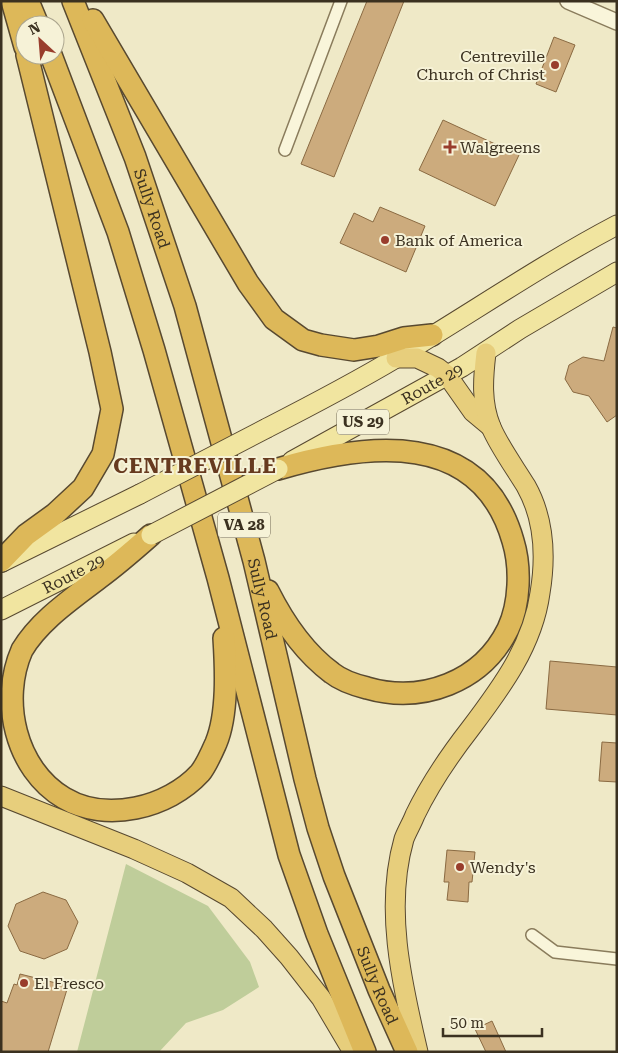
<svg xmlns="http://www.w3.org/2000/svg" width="618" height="1053" viewBox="0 0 618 1053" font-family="'Roboto Serif',serif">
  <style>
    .green { fill: #bfcd9a }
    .building { fill: #ccab7d; stroke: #8a6a42 }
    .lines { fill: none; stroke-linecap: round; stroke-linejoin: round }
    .minor-casing { stroke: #8a7c5c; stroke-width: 14 }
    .tertiary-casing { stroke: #8a7c5c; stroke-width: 18 }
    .primary-casing { stroke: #584930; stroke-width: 21 }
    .trunk-casing { stroke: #584930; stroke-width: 21 }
    .motorway-casing { stroke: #584930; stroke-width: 24 }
    .minor { stroke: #f9f5da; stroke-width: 11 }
    .tertiary { stroke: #f9f5da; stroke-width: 15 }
    .primary { stroke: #f1e5a0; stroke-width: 19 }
    .trunk { stroke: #e7ce7c; stroke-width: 19 }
    .motorway { stroke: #ddb859; stroke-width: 21 }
    .primary-bridge-casing { stroke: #584930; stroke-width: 21; stroke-linecap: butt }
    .primary-bridge { stroke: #f1e5a0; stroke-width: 19 }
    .poi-dot { fill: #993d2c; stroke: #f6f2d7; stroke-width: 2 }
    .labels { text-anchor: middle; stroke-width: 4; stroke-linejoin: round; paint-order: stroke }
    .shield { fill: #f6f2d7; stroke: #736b57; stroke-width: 1 }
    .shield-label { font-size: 15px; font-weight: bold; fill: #3b3120 }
    .poi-label { font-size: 16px; fill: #3b3120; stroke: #f6f2d7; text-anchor: start }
    .street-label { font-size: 16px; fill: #3b3120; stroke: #f6f2d7 }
    .district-label { font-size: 21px; font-weight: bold; letter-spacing: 1px; fill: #673a1f; stroke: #f6f2d7 }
  </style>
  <rect width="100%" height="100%" fill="#efe9c7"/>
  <path class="green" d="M126,864L208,906L250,962L259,987L223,1010L186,1023L159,1052H77Z"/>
  <g class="building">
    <path d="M367,1H404L334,177L301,164Z"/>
    <path d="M554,37L575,45L556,92L536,84Z"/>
    <path d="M443,120L519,155L495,206L419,170Z"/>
    <path d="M380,207L425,226L406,272L340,243L354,213L373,222Z"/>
    <path d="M613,327L617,328V415L607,422L589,396L573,392L565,379L569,365L583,357L604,361Z"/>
    <path d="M550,661L617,667V715L546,709Z"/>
    <path d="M602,742L617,743V782L599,781Z"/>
    <path d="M447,850L475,852L472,882H469L468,902L447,900L449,882H444Z"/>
    <path d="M43,892L66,900L78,922L67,949L44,959L20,951L8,926L16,904Z"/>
    <path d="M20,974L68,986L48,1052H1V1001L7,1003L14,984L17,985Z"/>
    <path d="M492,1021L506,1052H486L475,1029Z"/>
  </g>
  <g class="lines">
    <g class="minor-casing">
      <g id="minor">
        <path d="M285,150L341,1"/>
        <path d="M532,935L555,952L617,959"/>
      </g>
    </g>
    <g class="tertiary-casing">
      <path id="tertiary" d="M568,1L617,22"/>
    </g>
    <g class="primary-casing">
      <g id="primary">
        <path d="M267,428C310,406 354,383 396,358C470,314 541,265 617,225"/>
        <path id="s1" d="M292,461L462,367L520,329L617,272"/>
        <path d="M2,562L140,494"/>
        <path id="s2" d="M1,610L134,543"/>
      </g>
    </g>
    <g class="trunk-casing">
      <g id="trunk">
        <path d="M396,358H417L438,368L447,375L473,412L491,427"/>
        <path d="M1,796L134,849L187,873L231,898L264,929L289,957L321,998L353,1052"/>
        <path d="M418,1052C402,983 384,909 404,839C407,831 412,823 415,815C430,784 449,756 470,729C501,688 533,645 540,593C546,557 544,518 526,486C515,468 499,446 491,427C481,403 483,378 486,353"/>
      </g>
    </g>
    <g class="motorway-casing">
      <g id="motorway">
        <path d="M12,1L25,47"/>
        <path d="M28,1L38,25"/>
        <path id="s3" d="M73,1L135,157L185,306L254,561L305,779L318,828L334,876L379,990L407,1052"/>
        <path d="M93,20L248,283L274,319L303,340L321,345L354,350L379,346L404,338L432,335"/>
        <path d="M51,55L118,232L154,350L218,578L289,855L317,934L365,1052"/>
        <path d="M151,535C134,550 117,565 99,578C72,599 40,620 22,650C0,700 15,769 64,798C106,823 168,808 200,773C206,766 212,752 216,743C228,714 226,669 224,638"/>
        <path d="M1,561L26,535L55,514L83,488L103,454L112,409L100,352L27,55"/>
        <path d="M268,591C283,621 305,653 332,673C342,681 355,685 367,688C422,704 482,682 508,629C520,604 521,567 513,541C481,428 366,443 278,469"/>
      </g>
    </g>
    <use href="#minor" class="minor"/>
    <use href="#tertiary" class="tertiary"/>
    <use href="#primary" class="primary"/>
    <use href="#trunk" class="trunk"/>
    <use href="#motorway" class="motorway"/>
    <g class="primary-bridge-casing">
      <g id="primary-bridge">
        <path d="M140,494L267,428"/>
        <path d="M151,535L278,469"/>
      </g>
    </g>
    <use href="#primary-bridge" class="primary-bridge"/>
  </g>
  <g class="poi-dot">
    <circle cx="555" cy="65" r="5"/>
    <path d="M447.5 139.5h5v5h5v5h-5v5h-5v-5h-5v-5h5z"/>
    <circle cx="385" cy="240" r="5"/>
    <circle cx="460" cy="867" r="5"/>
    <circle cx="24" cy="983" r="5"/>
  </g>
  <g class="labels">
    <g class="shield">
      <rect x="337" y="409.5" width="52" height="25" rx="4"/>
      <rect x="218" y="512.5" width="52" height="25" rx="4"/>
    </g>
    <g class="shield-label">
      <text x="363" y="427">US 29</text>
      <text x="244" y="530">VA 28</text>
    </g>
    <g class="poi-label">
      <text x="545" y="62" text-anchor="end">Centreville<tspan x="545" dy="18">Church of Christ</tspan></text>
      <text x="460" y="153">Walgreens</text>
      <text x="395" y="246">Bank of America</text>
      <text x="470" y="873">Wendy's</text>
      <text x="34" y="989">El Fresco</text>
    </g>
    <g class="street-label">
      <text dy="6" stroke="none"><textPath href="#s3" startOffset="222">Sully Road</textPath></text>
      <text dy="6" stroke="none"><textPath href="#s1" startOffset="160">Route 29</textPath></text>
      <text dy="6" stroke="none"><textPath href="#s2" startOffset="81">Route 29</textPath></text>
      <text dy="6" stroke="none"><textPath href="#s3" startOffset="628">Sully Road</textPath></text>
      <text dy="6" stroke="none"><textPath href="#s3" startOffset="1032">Sully Road</textPath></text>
    </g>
    <g class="district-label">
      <text x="195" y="473">CENTREVILLE</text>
    </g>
  </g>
  <rect width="618" height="1053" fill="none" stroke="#3b3120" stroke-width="5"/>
  <g transform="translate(40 40) rotate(334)"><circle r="24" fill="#f6f2d7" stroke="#aba58e"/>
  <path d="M0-4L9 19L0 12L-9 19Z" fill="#993d2c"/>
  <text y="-8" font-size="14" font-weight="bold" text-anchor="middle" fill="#3b3120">N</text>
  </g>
  <path d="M443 1028v8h99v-8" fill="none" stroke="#3b3120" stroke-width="2.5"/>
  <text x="450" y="1028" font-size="15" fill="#3b3120" stroke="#f6f2d7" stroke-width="4" paint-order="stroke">50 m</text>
</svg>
